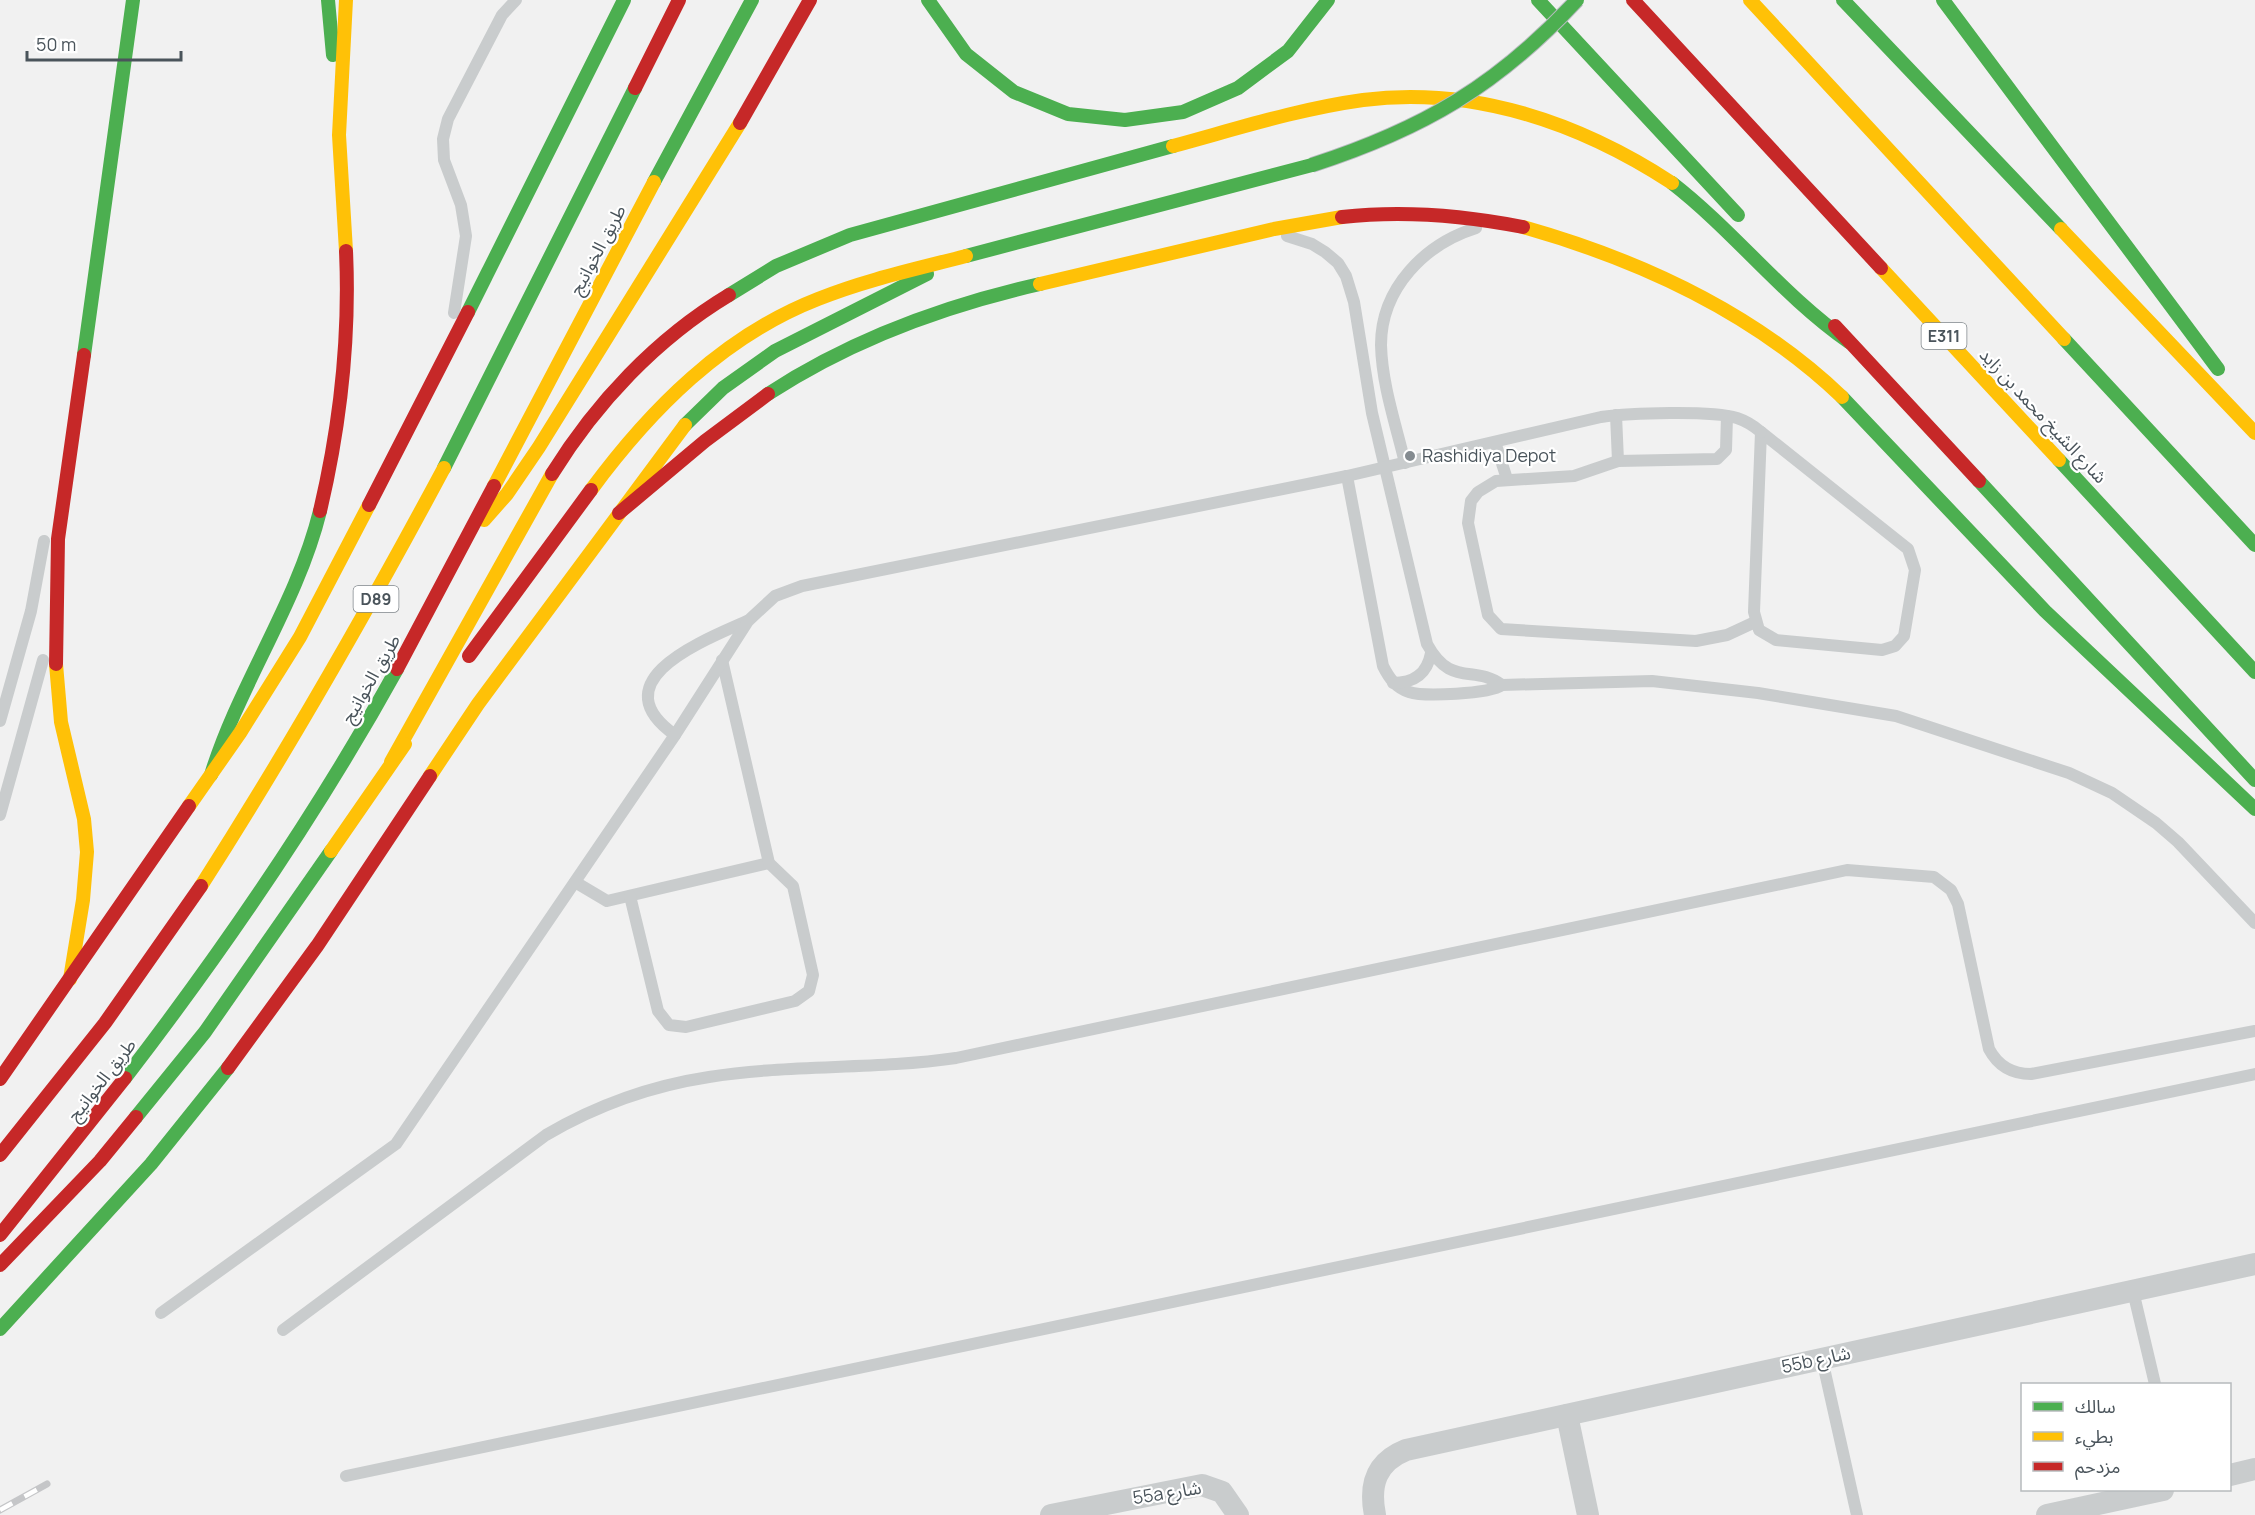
<svg xmlns="http://www.w3.org/2000/svg" width="2255" height="1515" viewBox="0 0 2255 1515" font-family="Manrope,'Noto Sans Arabic',sans-serif">
  <style>
    .lines { fill: none; stroke-linecap: round; stroke-linejoin: round }
    .lane { stroke: #c9cccd; stroke-width: 12 }
    .street { stroke: #c9cccd; stroke-width: 22 }
    .fast { stroke: #4caf50; stroke-width: 14 }
    .slow { stroke: #ffc107; stroke-width: 14 }
    .jam { stroke: #c62828; stroke-width: 14 }
    .rail-casing { stroke: #c5c6c8; stroke-width: 7 }
    .rail { stroke: #fff; stroke-width: 4.5; stroke-dasharray: 14; stroke-linecap: butt }
    .fast-bridge-casing { stroke: #b7bbbf; stroke-width: 16; stroke-linecap: butt }
    .fast-bridge { stroke: #4caf50; stroke-width: 14 }
    .poi-dot { fill: #848b90; stroke: #fff; stroke-width: 2 }
    .labels { text-anchor: middle; stroke-width: 4.5; stroke-linejoin: round; paint-order: stroke }
    .shield { fill: #fff; stroke: #80878c; stroke-width: 1.5 }
    .shield-label { font-size: 16px; font-weight: bold; fill: #4a545b }
    .street-label { font-size: 18px; fill: #4a545b; stroke: #fff }
    .poi-label { font-size: 18px; fill: #4a545b; stroke: #fff; text-anchor: start }
  </style>
  <rect width="100%" height="100%" fill="#f1f1f1"/>
  <g class="lines">
    <g class="lane">
      <path d="M1287,236L1312,244L1325,252L1338,263L1346,276L1354,302L1372,413L1427,644C1451,688 1474,664 1502,685"/>
      <path d="M454,313L466,236L461,205L444,160L443,139L448,119L502,15L516,0"/>
      <path d="M1616,415L1618,461"/>
      <path d="M1727,416L1726,450L1717,459L1618,461L1574,476L1496,481L1478,492L1471,501L1468,523L1488,615L1501,629L1696,641L1727,635L1755,622"/>
      <path d="M1761,432L1908,549L1915,570L1904,636L1895,646L1882,650L1776,640L1759,630L1754,612Z"/>
      <path d="M1495,442L1507,479"/>
      <path d="M1405,463C1396,425 1382,385 1381,345C1381,288 1425,244 1476,228"/>
      <path d="M1347,476L1383,666C1389,678 1396,688 1409,692C1424,697 1489,694 1502,685L1652,681L1758,693L1896,716L2069,773L2112,793L2156,823L2178,842L2255,923"/>
      <path d="M1393,683C1414,683 1427,674 1431,653"/>
      <path d="M0,721L31,611L44,541"/>
      <path d="M675,735C599,681 702,641 747,621"/>
      <path d="M0,815L43,660"/>
      <path d="M575,882L607,901L769,863"/>
      <path d="M630,896L658,1011L669,1025L686,1027L795,1001L809,991L813,975L793,886L769,863L722,660"/>
      <path d="M2133,1291L2155,1384"/>
      <path d="M161,1313L396,1144L675,735L748,621L775,596L802,586L1347,476L1601,417C1629,413 1711,410 1737,418C1746,421 1754,426 1761,432"/>
      <path d="M283,1330L546,1135C597,1105 650,1086 709,1077C790,1064 874,1070 956,1058L1847,870L1934,877L1951,890L1958,904L1989,1049C1998,1066 2012,1074 2031,1074L2255,1031"/>
      <path d="M1822,1359L1857,1515"/>
      <path d="M346,1476L2255,1074"/>
    </g>
    <g class="street">
      <path d="M1567,1415L1588,1515"/>
      <path d="M2230,1475L2255,1469"/>
      <path d="M1051,1515L1202,1485L1222,1492L1238,1515"/>
      <path d="M1375,1515C1369,1485 1376,1462 1406,1450L2255,1264"/>
      <path d="M2047,1515L2163,1490"/>
    </g>
    <g class="fast">
      <path d="M328,0L333,55"/>
      <path d="M928,0L966,54L1014,92L1068,114L1125,120L1183,112L1238,88L1288,51L1328,0"/>
      <path d="M1538,0L1738,215"/>
      <path d="M1843,0L2061,229"/>
      <path d="M1943,0L2218,369"/>
      <path d="M654,182L752,0"/>
      <path d="M1672,183C1735,232 1783,296 1849,342"/>
      <path d="M966,256L1312,165"/>
      <path d="M729,295L776,266L850,235L1173,146"/>
      <path d="M468,312L624,0"/>
      <path d="M2064,339L2255,545"/>
      <path d="M84,355L133,0"/>
      <path d="M768,394C852,339 943,306 1040,284"/>
      <path d="M1842,397L2045,611L2255,809"/>
      <path d="M685,425L723,388L775,351L927,274"/>
      <path d="M2059,460L2255,672"/>
      <path d="M444,468L635,88"/>
      <path d="M1979,481L2255,780"/>
      <path d="M211,775C239,684 297,604 320,511"/>
      <path d="M125,1078C225,948 318,812 397,669"/>
      <path d="M136,1117L205,1032L331,851"/>
      <path d="M0,1329L151,1164L228,1068"/>
    </g>
    <g class="slow">
      <path d="M1750,0L2064,339"/>
      <path d="M1173,146C1236,129 1298,109 1363,100C1474,86 1580,123 1672,183"/>
      <path d="M1523,227C1640,260 1753,312 1842,397"/>
      <path d="M2061,229L2255,433"/>
      <path d="M346,251L339,135L346,0"/>
      <path d="M1881,268L2059,460"/>
      <path d="M1040,284L1274,229L1342,217"/>
      <path d="M494,486L654,182"/>
      <path d="M591,490C650,410 723,336 818,299C865,280 916,269 966,256"/>
      <path d="M484,520L507,494L539,447L740,123"/>
      <path d="M56,664L61,722L84,819L87,852L83,900L70,979"/>
      <path d="M391,762L552,474"/>
      <path d="M430,776L478,704L685,425"/>
      <path d="M189,806L240,733L300,637L369,505"/>
      <path d="M331,851L405,744"/>
      <path d="M201,886C288,750 368,610 444,468"/>
    </g>
    <g class="jam">
      <path d="M1633,0L1881,268"/>
      <path d="M635,88L679,0"/>
      <path d="M740,123L810,0"/>
      <path d="M1342,217C1404,210 1462,215 1523,227"/>
      <path d="M1835,326L1979,481"/>
      <path d="M552,474C596,403 656,339 729,295"/>
      <path d="M369,505L468,312"/>
      <path d="M320,511C340,426 350,339 346,251"/>
      <path d="M619,513L705,441L768,394"/>
      <path d="M469,656L591,490"/>
      <path d="M56,664L58,539L84,355"/>
      <path d="M397,669L494,486"/>
      <path d="M228,1068L317,946L430,776"/>
      <path d="M0,1079L189,806"/>
      <path d="M0,1155L105,1023L201,886"/>
      <path d="M0,1235L125,1078"/>
      <path d="M0,1265L100,1161L136,1117"/>
    </g>
    <g class="rail-casing">
      <path id="rail" d="M0,1510L47,1484"/>
    </g>
    <use href="#rail" class="rail"/>
    <g class="fast-bridge-casing">
      <path id="fast-bridge" d="M1312,165C1423,129 1497,86 1577,0"/>
    </g>
    <use href="#fast-bridge" class="fast-bridge"/>
  </g>
  <circle class="poi-dot" cx="1410" cy="456" r="6"/>
  <g class="labels">
    <g class="shield">
      <rect x="1921.5" y="323" width="45" height="26" rx="4.5"/>
      <rect x="353.5" y="586" width="45" height="26" rx="4.5"/>
    </g>
    <g class="shield-label">
      <text x="1944" y="342">E311</text>
      <text x="376" y="605">D89</text>
    </g>
    <g class="street-label">
      <text transform="translate(598 250) rotate(-62)" y="6">طريق الخوانيج</text>
      <text transform="translate(2043 416) rotate(47)" y="6">شارع الشيخ محمد بن زايد</text>
      <text transform="translate(371 679) rotate(-60)" y="6">طريق الخوانيج</text>
      <text transform="translate(102 1080) rotate(-52)" y="6">طريق الخوانيج</text>
      <text transform="translate(1816 1360) rotate(-12)" y="6">55b شارع</text>
      <text transform="translate(1167 1493) rotate(-9)" y="6">55a شارع</text>
    </g>
    <g class="poi-label">
      <text x="1422" y="462">Rashidiya Depot</text>
    </g>
  </g>
  <rect x="2021" y="1383" width="210" height="108" fill="#ffffff" stroke="#b7bbbd" stroke-width="1.5"/>
  <rect x="2033" y="1402" width="30" height="9" fill="#4caf50" stroke="#b7bbbd" stroke-width="1.5"/>
  <text x="2075" y="1413" font-size="18" fill="#4a545b">سالك</text>
  <rect x="2033" y="1432" width="30" height="9" fill="#ffc107" stroke="#b7bbbd" stroke-width="1.5"/>
  <text x="2075" y="1443" font-size="18" fill="#4a545b">بطيء</text>
  <rect x="2033" y="1462" width="30" height="9" fill="#c62828" stroke="#b7bbbd" stroke-width="1.5"/>
  <text x="2075" y="1473" font-size="18" fill="#4a545b">مزدحم</text>
  <path d="M27 51v9h154v-9" fill="none" stroke="#4a545b" stroke-width="3"/>
  <text x="36" y="51" font-size="18" fill="#4a545b" stroke="#ffffff" stroke-width="4.5" paint-order="stroke">50 m</text>
</svg>
